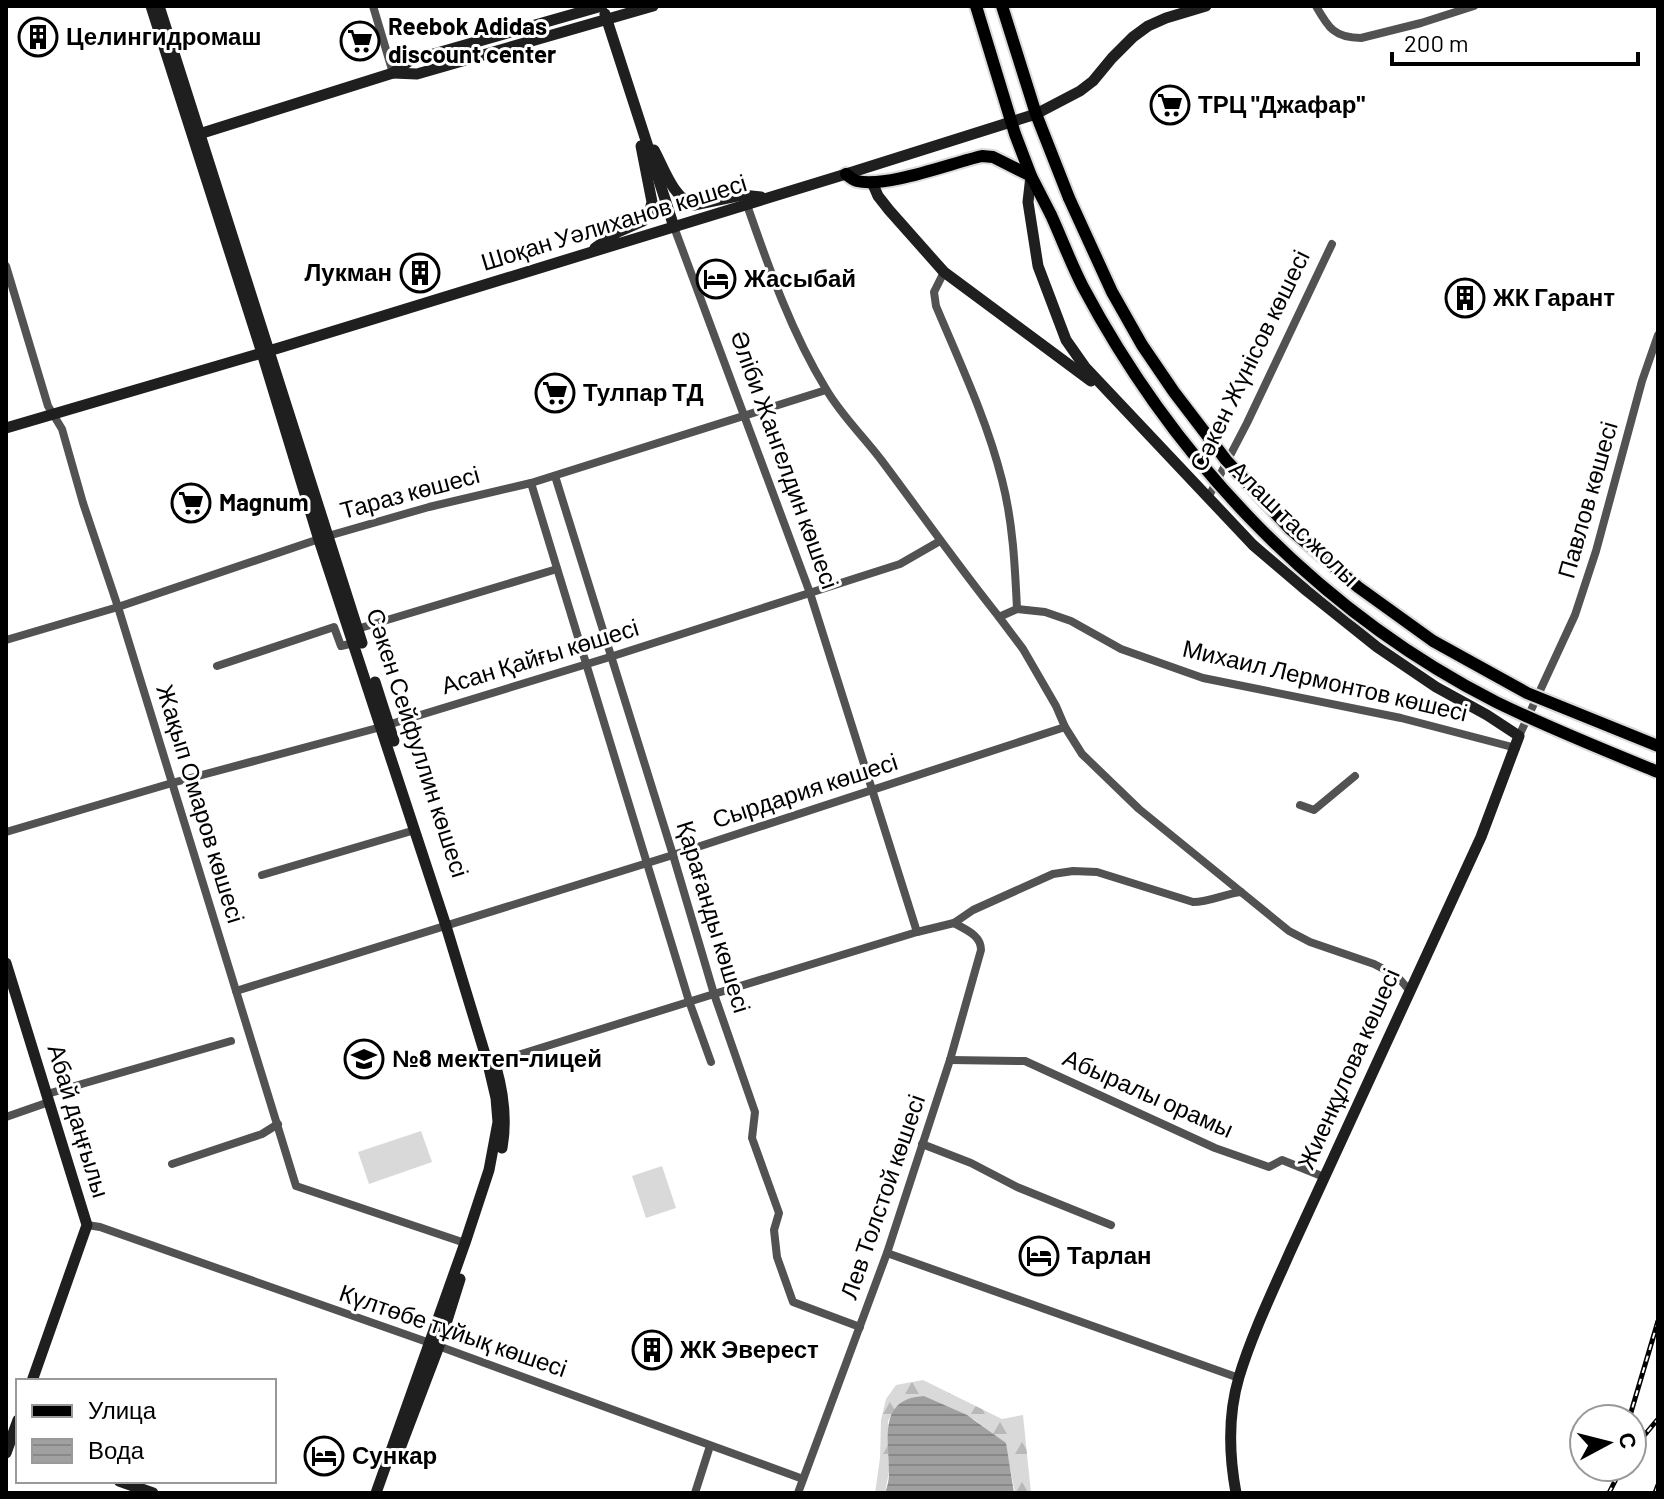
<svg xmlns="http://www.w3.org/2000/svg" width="1664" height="1499" viewBox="0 0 1664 1499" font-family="Barlow,sans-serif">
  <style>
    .forest { fill: url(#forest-firs) }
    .pitch { fill: #d9d9d9 }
    .water { fill: url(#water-rules) }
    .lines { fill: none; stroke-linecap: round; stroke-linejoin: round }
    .primary-casing { stroke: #dbdbdb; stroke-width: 16 }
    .street { stroke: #525252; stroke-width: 8 }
    .secondary { stroke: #1f1f1f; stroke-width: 11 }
    .primary { stroke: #000; stroke-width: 12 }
    .rail-casing { stroke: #000; stroke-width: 5 }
    .rail { stroke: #fff; stroke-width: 2; stroke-dasharray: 6; stroke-linecap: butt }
    .primary-bridge-casing { stroke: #dbdbdb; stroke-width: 16; stroke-linecap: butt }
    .primary-bridge { stroke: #000; stroke-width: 12 }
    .labels { text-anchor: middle; stroke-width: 6; stroke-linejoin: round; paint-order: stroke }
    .poi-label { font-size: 24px; font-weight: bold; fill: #000; stroke: #fff; text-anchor: start }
    .street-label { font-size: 24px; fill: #000; stroke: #fff }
  </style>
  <defs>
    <pattern id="forest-firs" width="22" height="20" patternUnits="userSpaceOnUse" patternTransform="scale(2)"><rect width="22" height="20" fill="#d9d9d9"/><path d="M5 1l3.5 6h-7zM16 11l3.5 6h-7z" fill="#b8b8b8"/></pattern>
    <pattern id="water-rules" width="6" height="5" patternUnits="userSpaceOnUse" patternTransform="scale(2)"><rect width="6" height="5" fill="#a0a0a0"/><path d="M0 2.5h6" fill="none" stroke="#888"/></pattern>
  </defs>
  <rect width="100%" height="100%" fill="#fff"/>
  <path class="forest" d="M923,1380L1002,1419L1023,1415L1031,1493H1015L1005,1443L975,1420L924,1396L896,1407L888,1421L889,1472L885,1492L875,1493L880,1458L881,1420L886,1399L896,1385Z"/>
  <g class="pitch">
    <path d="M421,1131L432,1162L369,1184L358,1152Z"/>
    <path d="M662,1166L676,1208L646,1218L632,1176Z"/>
  </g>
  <path class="water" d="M924,1396L967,1415L1006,1443L1014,1493H885C887,1487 889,1481 889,1474C890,1441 876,1399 924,1396Z"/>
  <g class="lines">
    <g class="primary-casing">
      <g id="primary">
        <path d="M976,6L1015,134L1031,176L1051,215"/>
        <path d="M1002,6L1036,114L1069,198"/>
        <path d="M846,174C850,177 853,180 857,181C887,188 951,163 982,156L993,157L1031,176"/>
      </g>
    </g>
    <g class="street">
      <path d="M373,6L393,73"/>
      <path d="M1316,6C1328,27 1334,38 1361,38L1421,23L1474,6"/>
      <path d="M747,205C769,268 791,332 826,389C841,415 864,437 882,461C921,513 958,566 999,617L1017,609L1045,612L1071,621L1121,649L1203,678L1401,718L1516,748"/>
      <path d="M674,227L810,593L917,932"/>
      <path d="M6,266L48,406L62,429L83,503L118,607L296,1186L465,1243"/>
      <path d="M944,272L934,292L936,306C960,363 987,420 1002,480C1013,522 1015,567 1017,609"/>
      <path d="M555,476L673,855L714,994L755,1112L752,1138L779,1213L774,1230L777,1257L793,1302L860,1327"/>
      <path d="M531,483L689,1001L711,1062"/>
      <path d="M1208,498L1247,423L1332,244"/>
      <path d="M999,617L1023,649L1056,706L1065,727L1082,754L1139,809L1289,931L1310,942L1374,964L1397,976L1409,990"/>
      <path d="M357,629L557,569"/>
      <path d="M6,640L118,607L328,536L429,507L531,483L826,390"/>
      <path d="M217,666L334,627L341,646L354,643"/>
      <path d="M1519,736L1575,615L1596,551L1642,381L1658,335"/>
      <path d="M1300,805L1314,810L1355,776"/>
      <path d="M6,832L172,783L381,727L610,657L900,564L940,541"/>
      <path d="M262,875L415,830"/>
      <path d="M236,991L673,855L1065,727"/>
      <path d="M950,1060L1025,1061L1215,1148L1269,1167L1282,1160L1324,1177"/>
      <path d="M489,1064L714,994L917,932L954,923L973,910L1053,874L1073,871L1097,872L1193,902C1210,902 1224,894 1241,892"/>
      <path d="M47,1094L231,1041"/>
      <path d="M6,1117L49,1102"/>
      <path d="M922,1144L971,1163L1017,1187L1111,1225"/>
      <path d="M172,1164L262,1134L278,1124"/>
      <path d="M87,1225L100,1227L430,1343L803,1479"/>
      <path d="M887,1253L1239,1378"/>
      <path d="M695,1493L710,1446"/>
      <path d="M798,1493L887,1253L950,1060L981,950C981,935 966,930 954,923"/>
    </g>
    <g class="secondary">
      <path d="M151,6L262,353L319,540L446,926L488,1064L496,1098L498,1122L489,1170L465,1243L376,1493"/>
      <path d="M159,6L362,643"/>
      <path d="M605,14L674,227"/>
      <path d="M393,73L417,74L653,6"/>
      <path d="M196,135L393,73L409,61L602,6"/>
      <path d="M654,150C664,168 673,198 694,205L742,195L761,197"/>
      <path d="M1031,176L1028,202L1038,266L1066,340L1085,367L1253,545L1307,591L1377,647L1436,687L1487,715L1519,736L1481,837L1290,1252C1272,1293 1252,1334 1239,1377C1228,1414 1229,1455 1236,1493"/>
      <path d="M872,182L878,196L889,210L944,272L1091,381"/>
      <path d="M595,248L618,232L643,221L649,214L652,202L641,146"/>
      <path d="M6,428L282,347L846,174L1036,114L1080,91L1093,81L1112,58L1133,37L1148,26L1166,18L1206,6"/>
      <path d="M375,682L394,741"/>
      <path d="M6,963L87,1225L32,1381"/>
      <path d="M496,1067C504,1095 507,1120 502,1148"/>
      <path d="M6,1453L18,1420"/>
      <path d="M396,1459L439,1346L460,1279"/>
      <path d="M119,1481L153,1493"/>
    </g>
    <use href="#primary" class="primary"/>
    <g class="rail-casing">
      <g id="rail">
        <path d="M1629,1419L1658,1321"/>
        <path d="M1632,1450L1658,1419"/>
        <path d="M1609,1493L1622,1467"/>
        <path d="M1655,1493L1658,1485"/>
      </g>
    </g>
    <use href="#rail" class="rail"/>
    <g class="primary-bridge-casing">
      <g id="primary-bridge">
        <path d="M1069,198L1112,292L1142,345L1174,392L1226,460L1290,529L1358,587L1433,641L1527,693L1658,746"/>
        <path d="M1051,215C1062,239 1071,264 1083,287C1176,462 1319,612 1496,702C1549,728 1604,750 1658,772"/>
      </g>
    </g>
    <use href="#primary-bridge" class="primary-bridge"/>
  </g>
  <defs>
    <g id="building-ring" transform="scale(2)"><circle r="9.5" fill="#fff" stroke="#000" stroke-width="1.5"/><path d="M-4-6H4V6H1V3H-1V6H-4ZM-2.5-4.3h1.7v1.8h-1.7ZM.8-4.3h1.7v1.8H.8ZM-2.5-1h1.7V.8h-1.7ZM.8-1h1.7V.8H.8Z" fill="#000"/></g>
    <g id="supermarket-ring" transform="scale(2)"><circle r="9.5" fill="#fff" stroke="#000" stroke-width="1.5"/><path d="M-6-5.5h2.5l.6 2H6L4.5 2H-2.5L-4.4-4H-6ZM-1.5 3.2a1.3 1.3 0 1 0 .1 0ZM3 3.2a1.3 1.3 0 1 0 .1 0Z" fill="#000"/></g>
    <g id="hotel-ring" transform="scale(2)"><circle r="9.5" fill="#fff" stroke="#000" stroke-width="1.5"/><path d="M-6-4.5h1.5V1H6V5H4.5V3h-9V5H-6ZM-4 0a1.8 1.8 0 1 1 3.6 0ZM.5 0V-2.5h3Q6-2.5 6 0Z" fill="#000"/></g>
    <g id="school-ring" transform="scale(2)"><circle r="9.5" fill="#fff" stroke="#000" stroke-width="1.5"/><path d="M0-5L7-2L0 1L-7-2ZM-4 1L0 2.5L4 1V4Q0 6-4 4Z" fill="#000"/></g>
  </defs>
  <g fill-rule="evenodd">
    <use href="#building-ring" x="38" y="37"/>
    <use href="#supermarket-ring" x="360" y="41"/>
    <use href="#supermarket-ring" x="1170" y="105"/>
    <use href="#building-ring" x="420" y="273"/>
    <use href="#hotel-ring" x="716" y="279"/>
    <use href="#building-ring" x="1465" y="298"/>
    <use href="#supermarket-ring" x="555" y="393"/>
    <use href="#supermarket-ring" x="191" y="503"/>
    <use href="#school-ring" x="364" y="1059"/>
    <use href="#hotel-ring" x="1039" y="1256"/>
    <use href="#building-ring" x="652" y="1350"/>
    <use href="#hotel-ring" x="324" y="1456"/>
  </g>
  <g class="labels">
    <g class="poi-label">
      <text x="388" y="35">Reebok Adidas<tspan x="388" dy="28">discount center</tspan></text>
      <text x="66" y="45">Целингидромаш</text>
      <text x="1198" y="113">ТРЦ "Джафар"</text>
      <text x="392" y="281" text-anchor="end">Лукман</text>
      <text x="744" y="287">Жасыбай</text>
      <text x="1493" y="306">ЖК Гарант</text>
      <text x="583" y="401">Тулпар ТД</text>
      <text x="219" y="511">Magnum</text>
      <text x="392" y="1067">№8 мектеп-лицей</text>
      <text x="1067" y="1264">Тарлан</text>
      <text x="680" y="1358">ЖК Эверест</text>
      <text x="352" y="1464">Сункар</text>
    </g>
    <g class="street-label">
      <text transform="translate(614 223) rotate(-17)" y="8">Шоқан Уәлиханов көшесі</text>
      <text transform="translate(1250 361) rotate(-64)" y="8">Сәкен Жүнісов көшесі</text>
      <text transform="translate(784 460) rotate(70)" y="8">Әліби Жангелдин көшесі</text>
      <text transform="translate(410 493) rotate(-15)" y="8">Тараз көшесі</text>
      <text transform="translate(1588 500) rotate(-74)" y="8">Павлов көшесі</text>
      <text transform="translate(1294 524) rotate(44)" y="8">Алаш тас жолы</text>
      <text transform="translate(540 657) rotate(-17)" y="8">Асан Қайғы көшесі</text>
      <text transform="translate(1325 681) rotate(13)" y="8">Михаил Лермонтов көшесі</text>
      <text transform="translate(417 743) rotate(72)" y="8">Сәкен Сейфуллин көшесі</text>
      <text transform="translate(805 791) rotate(-18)" y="8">Сырдария көшесі</text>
      <text transform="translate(200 804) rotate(73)" y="8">Жақып Омаров көшесі</text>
      <text transform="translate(713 917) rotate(73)" y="8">Қарағанды көшесі</text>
      <text transform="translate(1349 1069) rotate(-66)" y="8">Жиенқұлова көшесі</text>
      <text transform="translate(1148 1094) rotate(24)" y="8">Абыралы орамы</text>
      <text transform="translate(78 1121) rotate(73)" y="8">Абай даңғылы</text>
      <text transform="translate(883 1197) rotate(-71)" y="8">Лев Толстой көшесі</text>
      <text transform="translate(453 1331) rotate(19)" y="8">Күлтөбе тұйық көшесі</text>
    </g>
  </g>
  <rect width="1664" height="1499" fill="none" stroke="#000000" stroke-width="16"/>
  <rect x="16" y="1379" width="260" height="104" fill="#ffffff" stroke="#999999" stroke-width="2"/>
  <rect x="32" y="1405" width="40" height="12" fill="#000000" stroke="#999999" stroke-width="2"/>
  <text x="88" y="1419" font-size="24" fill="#000000">Улица</text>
  <rect x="32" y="1439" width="40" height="24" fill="url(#water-rules)" stroke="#999999" stroke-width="2"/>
  <text x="88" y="1459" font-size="24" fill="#000000">Вода</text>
  <g transform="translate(1608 1443) rotate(83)"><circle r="38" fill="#ffffff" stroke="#999999" stroke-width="2"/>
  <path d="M0-6L14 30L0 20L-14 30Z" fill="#000000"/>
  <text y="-12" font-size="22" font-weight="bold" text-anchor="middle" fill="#000000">С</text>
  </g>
  <path d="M1392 52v12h246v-12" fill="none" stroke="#000000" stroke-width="4"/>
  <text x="1404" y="52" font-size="24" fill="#000000" stroke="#ffffff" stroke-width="6" paint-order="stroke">200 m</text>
</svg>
